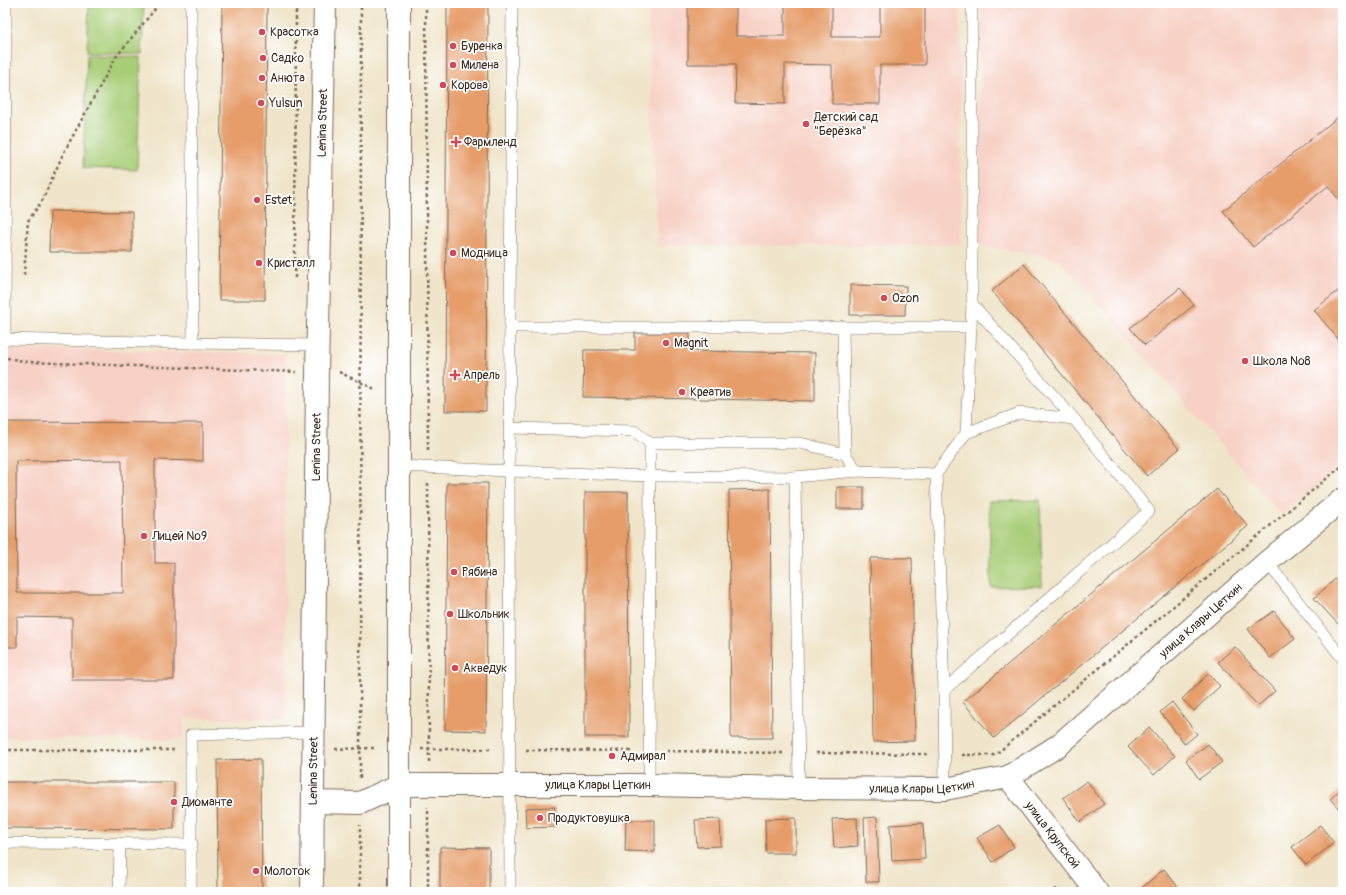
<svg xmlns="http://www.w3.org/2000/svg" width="1346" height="895" viewBox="0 0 1346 895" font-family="Pangolin,sans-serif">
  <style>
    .built { fill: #f7d1c6 }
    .green { fill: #a9ce78; stroke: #727c4b }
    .building { fill: #e69d6b; fill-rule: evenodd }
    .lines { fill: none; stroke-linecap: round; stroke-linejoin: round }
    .service-casing { stroke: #7a6b5a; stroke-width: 12 }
    .tertiary-casing { stroke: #7a6b5a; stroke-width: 24 }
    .secondary-casing { stroke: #7a6b5a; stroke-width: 24 }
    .path { stroke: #7a6b5a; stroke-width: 2.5; stroke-dasharray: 3 3; stroke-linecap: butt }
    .service { stroke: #fff; stroke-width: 11 }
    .tertiary { stroke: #fff; stroke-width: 22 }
    .secondary { stroke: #fff; stroke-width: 22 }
    .poi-dot { fill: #d1495b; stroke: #fff; stroke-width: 1.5 }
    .labels { text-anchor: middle; stroke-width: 3.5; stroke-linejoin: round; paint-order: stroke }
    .poi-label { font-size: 12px; fill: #3b2a1e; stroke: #fff; text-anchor: start }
    .street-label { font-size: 12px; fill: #3b2a1e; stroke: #fff }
  </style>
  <rect width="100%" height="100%" fill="#fff"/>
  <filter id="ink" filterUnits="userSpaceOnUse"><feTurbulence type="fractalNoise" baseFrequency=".025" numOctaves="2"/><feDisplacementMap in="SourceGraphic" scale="8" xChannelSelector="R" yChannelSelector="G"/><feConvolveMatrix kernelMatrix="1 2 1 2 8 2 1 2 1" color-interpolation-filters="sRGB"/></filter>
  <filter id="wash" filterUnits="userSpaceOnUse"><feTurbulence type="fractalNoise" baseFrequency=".012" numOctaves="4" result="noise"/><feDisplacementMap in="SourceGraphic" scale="16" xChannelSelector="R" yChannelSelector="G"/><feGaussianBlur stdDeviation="0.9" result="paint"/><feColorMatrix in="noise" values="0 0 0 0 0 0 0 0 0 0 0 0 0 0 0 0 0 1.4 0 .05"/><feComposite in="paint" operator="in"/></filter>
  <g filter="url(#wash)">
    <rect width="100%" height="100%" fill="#f0e5ca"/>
    <g class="built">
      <path d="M648,3H960L961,245L657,246Z"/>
      <path d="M981,3H1343V463L1281,515L1060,259L979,245Z"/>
      <path d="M3,348L285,354L286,719L185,718L182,740L3,737Z"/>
    </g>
    <g class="green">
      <path d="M89,3H144L142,54L87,52Z"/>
      <path d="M87,55L141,57L137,170L83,168Z"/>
      <path d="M1040,500L1042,586L991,587L989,501Z"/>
    </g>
    <g id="blocks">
      <g class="building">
        <path d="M222,3H267L265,300H219Z"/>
        <path d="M447,3H488L486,411H445Z"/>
        <path d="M688,3H736V36H785V3H832V37H880V3H925V65H880V104H832V65L785,64V104L735,103L736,64H688Z"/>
        <path d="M1343,113V205L1328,186L1253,247L1223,211Z"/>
        <path d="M50,211L132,212V252H49Z"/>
        <path d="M1024,264L1179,449L1147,476L992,291Z"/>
        <path d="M850,285L906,286L905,315H850Z"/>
        <path d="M1343,287V345L1314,310Z"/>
        <path d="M1180,288L1194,305L1145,345L1130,328Z"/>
        <path d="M635,333H690V351L815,353V401L583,397L584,350H635Z"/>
        <path d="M3,422L203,423V461L155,460V563H174V680H72V618L17,617V647H3ZM122,460L123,593H17L16,461Z"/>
        <path d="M447,483H488L486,731L445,730Z"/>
        <rect x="837" y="487" width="27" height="22"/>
        <path d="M770,489L772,738H731L729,490Z"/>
        <path d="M1217,489L1248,526L994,738L963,702Z"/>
        <path d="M585,492H628L629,737H585Z"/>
        <path d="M870,558H912L915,741L873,742Z"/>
        <path d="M1343,572V619L1338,624L1314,598Z"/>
        <path d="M1274,611L1295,639L1270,658L1248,629Z"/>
        <path d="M1235,647L1275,691L1258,706L1218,662Z"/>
        <path d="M1208,674L1220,686L1194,711L1182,699Z"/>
        <path d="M1172,702L1197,734L1185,744L1160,712Z"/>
        <path d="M1149,727L1175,756L1154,775L1128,747Z"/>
        <path d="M1343,729V742L1337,735Z"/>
        <path d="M1208,744L1222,762L1199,779L1186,760Z"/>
        <path d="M261,759L262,892H218L217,760Z"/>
        <path d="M1087,781L1104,804L1080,822L1063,798Z"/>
        <path d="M3,782H174V829L3,828Z"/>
        <path d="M1343,787V813L1330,799Z"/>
        <path d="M555,807V827L526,828L525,808Z"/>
        <path d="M877,817L879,882H866L864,818Z"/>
        <path d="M796,818V853H766L765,819Z"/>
        <path d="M857,818L858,846L834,848L832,819Z"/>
        <path d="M720,819L721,846L697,847L695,820Z"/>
        <path d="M626,820H655V852L625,851Z"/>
        <path d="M923,823L925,859L892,861L890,825Z"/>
        <path d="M1000,825L1014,847L993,862L977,838Z"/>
        <path d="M1320,825L1334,843L1306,865L1292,847Z"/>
        <path d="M440,847L489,848V892H440Z"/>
        <path d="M1164,869L1182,892H1141L1139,890Z"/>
        <path d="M1056,888L1059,892H1051Z"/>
      </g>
    </g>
  </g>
  <g filter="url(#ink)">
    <use href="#blocks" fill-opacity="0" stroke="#7a6b5a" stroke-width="1"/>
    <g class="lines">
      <g class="service-casing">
        <g id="service">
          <path d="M6,3V30"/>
          <path d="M191,3L193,343L318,345"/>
          <path d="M3,30H6L5,340"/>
          <path d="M843,326L845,454"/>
          <path d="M511,327H971"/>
          <path d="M3,339L193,343"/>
          <path d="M510,428L634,431L650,443H800L845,454L857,471"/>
          <path d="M966,433L1020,413L1074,419"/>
          <path d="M399,466L509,471L651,476L795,477L857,471L936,474"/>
          <path d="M795,477L799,788"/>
          <path d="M1267,562L1343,659"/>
          <path d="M944,690L1149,511L1074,419L972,304"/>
          <path d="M649,785L650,443"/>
          <path d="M945,789L944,690L936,474L966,433L972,304V3"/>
          <path d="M3,843L192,844"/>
          <path d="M119,892L120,844"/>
          <path d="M191,892V735L314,732"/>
          <path d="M510,892L509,471L512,3"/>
        </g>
      </g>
      <g class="tertiary-casing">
        <g id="tertiary">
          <path id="s1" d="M1008,777L1097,892"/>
          <path id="s2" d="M313,802L360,803L399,785H649L799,788L945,789L1008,777L1059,745L1267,562L1343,499"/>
        </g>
      </g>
      <g class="secondary-casing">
        <g id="secondary">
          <path d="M399,3V892"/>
          <path id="s3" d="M312,892L317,373L325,3"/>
        </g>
      </g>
      <g class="path">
        <path d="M426,3L428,450"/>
        <path d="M24,275L28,221L42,201L63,154L116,57L160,3"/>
        <path d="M295,278L296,3"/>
        <path d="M7,358L29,362L296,372"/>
        <path d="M339,372L377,390"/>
        <path d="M428,483L429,749H493"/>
        <path d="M335,749L376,748"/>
        <path d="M421,749H429V762"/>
        <path d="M3,750H174"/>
        <path d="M526,750L633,751"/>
        <path d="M666,751L783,753"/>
        <path d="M816,753L929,754"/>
        <path d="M962,755H995L1343,465"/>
        <path d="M360,778L361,3"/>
        <path d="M360,892V825"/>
        <path d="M428,892V807"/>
      </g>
      <use href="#service" class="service"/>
      <use href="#tertiary" class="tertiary"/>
      <use href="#secondary" class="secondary"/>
    </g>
  </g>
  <g class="poi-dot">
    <circle cx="262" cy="32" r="4"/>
    <circle cx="453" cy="46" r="4"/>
    <circle cx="263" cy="58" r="4"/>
    <circle cx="453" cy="65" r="4"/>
    <circle cx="262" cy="78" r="4"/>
    <circle cx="443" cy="85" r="4"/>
    <circle cx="261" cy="103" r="4"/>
    <circle cx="806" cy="124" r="4"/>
    <path d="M454 136h4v4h4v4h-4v4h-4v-4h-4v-4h4z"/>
    <circle cx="257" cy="200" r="4"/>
    <circle cx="453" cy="253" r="4"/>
    <circle cx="259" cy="263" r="4"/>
    <circle cx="884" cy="298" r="4"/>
    <circle cx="666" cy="343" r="4"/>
    <circle cx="1245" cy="361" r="4"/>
    <path d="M453 369h4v4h4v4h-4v4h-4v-4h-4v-4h4z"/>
    <circle cx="682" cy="392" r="4"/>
    <circle cx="144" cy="536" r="4"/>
    <circle cx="454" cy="572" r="4"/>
    <circle cx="450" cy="614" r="4"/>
    <circle cx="455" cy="668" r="4"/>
    <circle cx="612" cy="756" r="4"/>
    <circle cx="174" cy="802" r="4"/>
    <circle cx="540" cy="818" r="4"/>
    <circle cx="256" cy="871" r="4"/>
  </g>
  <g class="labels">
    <g class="poi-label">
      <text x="270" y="36">Красотка</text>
      <text x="461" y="50">Буренка</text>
      <text x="271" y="62">Садко</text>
      <text x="461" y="69">Милена</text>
      <text x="270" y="82">Анюта</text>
      <text x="451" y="89">Корова</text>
      <text x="269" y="107">Yulsun</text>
      <text x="814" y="121">Детский сад<tspan x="814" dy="14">"Берёзка"</tspan></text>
      <text x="464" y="146">Фармленд</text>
      <text x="265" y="204">Estet</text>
      <text x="461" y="257">Модница</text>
      <text x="267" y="267">Кристалл</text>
      <text x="892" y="302">Ozon</text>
      <text x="674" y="347">Magnit</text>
      <text x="1253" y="365">Школа №8</text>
      <text x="463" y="379">Апрель</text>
      <text x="690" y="396">Креатив</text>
      <text x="152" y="540">Лицей №9</text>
      <text x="462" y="576">Рябина</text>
      <text x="458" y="618">Школьник</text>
      <text x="463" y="672">Акведук</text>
      <text x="620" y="760">Адмирал</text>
      <text x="182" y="806">Диоманте</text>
      <text x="548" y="822">Продуктовушка</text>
      <text x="264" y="875">Молоток</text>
    </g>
    <g class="street-label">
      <text dy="4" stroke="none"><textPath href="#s3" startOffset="769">Lenina Street</textPath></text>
      <text dy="4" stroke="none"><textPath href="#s3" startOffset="445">Lenina Street</textPath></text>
      <text dy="4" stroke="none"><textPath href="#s2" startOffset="949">улица Клары Цеткин</textPath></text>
      <text dy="4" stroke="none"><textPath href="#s3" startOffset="121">Lenina Street</textPath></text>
      <text dy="4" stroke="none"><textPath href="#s2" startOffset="289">улица Клары Цеткин</textPath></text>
      <text dy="4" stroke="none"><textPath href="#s2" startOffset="613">улица Клары Цеткин</textPath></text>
      <text dy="4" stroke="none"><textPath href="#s1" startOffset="73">улица Крупской</textPath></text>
    </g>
  </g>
  <rect width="1346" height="895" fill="none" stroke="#fff" stroke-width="16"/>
</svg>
